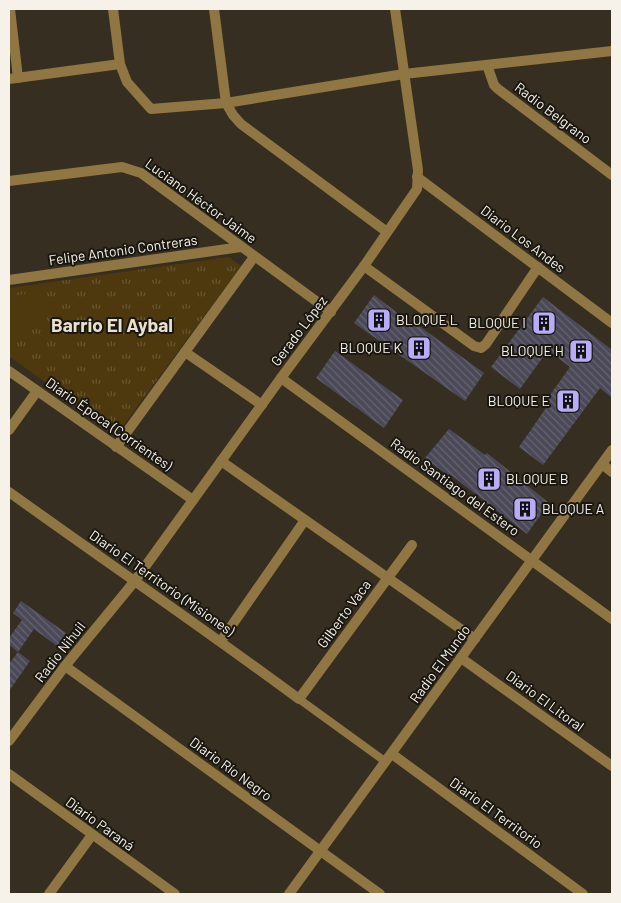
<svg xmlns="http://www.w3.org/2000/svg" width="621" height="903" viewBox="0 0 621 903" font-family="Barlow,sans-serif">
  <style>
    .park { fill: url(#park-tufts) }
    .pitch { fill: #4d390d }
    .building { fill: url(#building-back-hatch) }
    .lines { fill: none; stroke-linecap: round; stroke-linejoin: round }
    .lane { stroke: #8f7642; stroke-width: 8 }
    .street { stroke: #8f7642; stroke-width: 10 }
    .labels { text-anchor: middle; stroke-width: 4; stroke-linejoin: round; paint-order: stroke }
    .street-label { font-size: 14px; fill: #f6f2e9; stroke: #1a1711 }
    .poi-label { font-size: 14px; fill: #f6f2e9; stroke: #1a1711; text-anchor: end }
    .district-label { font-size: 19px; font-weight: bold; fill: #e9e0cf; stroke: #1a1711 }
  </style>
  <defs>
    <pattern id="park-tufts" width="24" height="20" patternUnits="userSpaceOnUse" patternTransform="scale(1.25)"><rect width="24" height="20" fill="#4d390d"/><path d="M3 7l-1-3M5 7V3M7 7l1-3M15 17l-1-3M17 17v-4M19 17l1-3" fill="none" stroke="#675630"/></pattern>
    <pattern id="building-back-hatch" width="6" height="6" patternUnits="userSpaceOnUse" patternTransform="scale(1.25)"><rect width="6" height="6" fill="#4b4958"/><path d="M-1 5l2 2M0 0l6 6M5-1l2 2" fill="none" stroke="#666470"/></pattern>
  </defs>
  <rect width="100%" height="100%" fill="#362f21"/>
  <path class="park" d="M229,257L241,266L117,434L9,356V288Z"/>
  <path class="pitch" d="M42,292L47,327L9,332V296Z"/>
  <g class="building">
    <path d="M374,295L413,325L415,323L484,373L465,401L354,323Z"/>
    <path d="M543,297L612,350V398L600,388L543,465L519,447L546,408L543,405L570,367L548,350L520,389L491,367Z"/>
    <path d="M335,351L403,400L384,428L316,378Z"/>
    <path d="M449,429L485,455L487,453L549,503L527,534L451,475L450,477L425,458Z"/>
    <path d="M21,601L66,633L57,646L34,629L18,652L9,645V638L22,620L13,613Z"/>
    <path d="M18,652L30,661L9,691V664Z"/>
  </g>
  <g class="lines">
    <path class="lane" d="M299,699L386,762"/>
    <g class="street">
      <path d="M10,9L18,78"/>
      <path d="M113,9L120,64L127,82L151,109L226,103L404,74L612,51"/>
      <path d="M214,9L226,103L233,115L241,124L387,232"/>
      <path d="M487,65L494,85L498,89L612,175"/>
      <path d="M9,79L120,64"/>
      <path d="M417,177L612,323"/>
      <path d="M9,181L122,167L141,173L331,312"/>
      <path d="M364,266L474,346L481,348L486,344L538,267"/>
      <path d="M9,280L241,247"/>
      <path d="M185,352L262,405"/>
      <path d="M9,371L193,500"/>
      <path d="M281,378L612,619"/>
      <path d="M9,430L37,391"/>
      <path d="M116,447L254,257"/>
      <path d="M221,461L475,639"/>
      <path d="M602,464L612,472"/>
      <path d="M9,492C105,561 203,628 299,699L412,545"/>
      <path d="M221,641L305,520"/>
      <path d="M461,658L612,766"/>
      <path d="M65,666L380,894"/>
      <path d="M9,741L65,666L134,582L281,378L364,266L417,189L418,170L395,9"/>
      <path d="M392,754L583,894"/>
      <path d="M9,774L175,894"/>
      <path d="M49,894L92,835"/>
      <path d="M289,894L612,450"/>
    </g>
  </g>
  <defs>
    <g id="building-square" transform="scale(1.25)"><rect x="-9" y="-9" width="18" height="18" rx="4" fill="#b8abf7" stroke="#1a1711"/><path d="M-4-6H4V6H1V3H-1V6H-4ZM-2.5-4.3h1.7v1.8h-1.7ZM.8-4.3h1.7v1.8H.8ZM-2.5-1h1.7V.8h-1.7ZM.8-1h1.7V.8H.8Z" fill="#111"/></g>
  </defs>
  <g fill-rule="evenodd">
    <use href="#building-square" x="379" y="320"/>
    <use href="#building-square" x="544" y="323"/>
    <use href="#building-square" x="419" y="348"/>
    <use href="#building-square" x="581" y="351"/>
    <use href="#building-square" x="568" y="401"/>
    <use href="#building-square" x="489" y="479"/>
    <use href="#building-square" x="525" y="509"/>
  </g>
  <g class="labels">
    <g class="street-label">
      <text transform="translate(553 113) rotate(37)" y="5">Radio Belgrano</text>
      <text transform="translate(201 201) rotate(36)" y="5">Luciano Héctor Jaime</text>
      <text transform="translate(523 239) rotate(37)" y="5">Diario Los Andes</text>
      <text transform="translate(123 250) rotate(-8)" y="5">Felipe Antonio Contreras</text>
      <text transform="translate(299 331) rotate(-53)" y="5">Gerado López</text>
      <text transform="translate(109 424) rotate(35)" y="5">Diario Época (Corrientes)</text>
      <text transform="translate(455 487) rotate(36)" y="5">Radio Santiago del Estero</text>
      <text transform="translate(162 583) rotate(35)" y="5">Diario El Territorio (Misiones)</text>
      <text transform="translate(344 614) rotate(-54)" y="5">Gilberto Vaca</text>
      <text transform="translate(60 652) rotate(-52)" y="5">Radio Nihuil</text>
      <text transform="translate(440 664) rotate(-54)" y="5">Radio El Mundo</text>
      <text transform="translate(545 701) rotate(36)" y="5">Diario El Litoral</text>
      <text transform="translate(231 769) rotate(36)" y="5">Diario Río Negro</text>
      <text transform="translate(496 813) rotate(36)" y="5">Diario El Territorio</text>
      <text transform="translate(100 824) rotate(36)" y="5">Diario Paraná</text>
    </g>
    <g class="poi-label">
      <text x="396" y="325" text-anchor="start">BLOQUE L</text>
      <text x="526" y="328">BLOQUE I</text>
      <text x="402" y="353">BLOQUE K</text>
      <text x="564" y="356">BLOQUE H</text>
      <text x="550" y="406">BLOQUE E</text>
      <text x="506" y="484" text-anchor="start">BLOQUE B</text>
      <text x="542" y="514" text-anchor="start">BLOQUE A</text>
    </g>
    <g class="district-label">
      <text x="112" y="332">Barrio El Aybal</text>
    </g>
  </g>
  <rect width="621" height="903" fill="none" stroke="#f6f2e9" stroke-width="20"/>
</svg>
